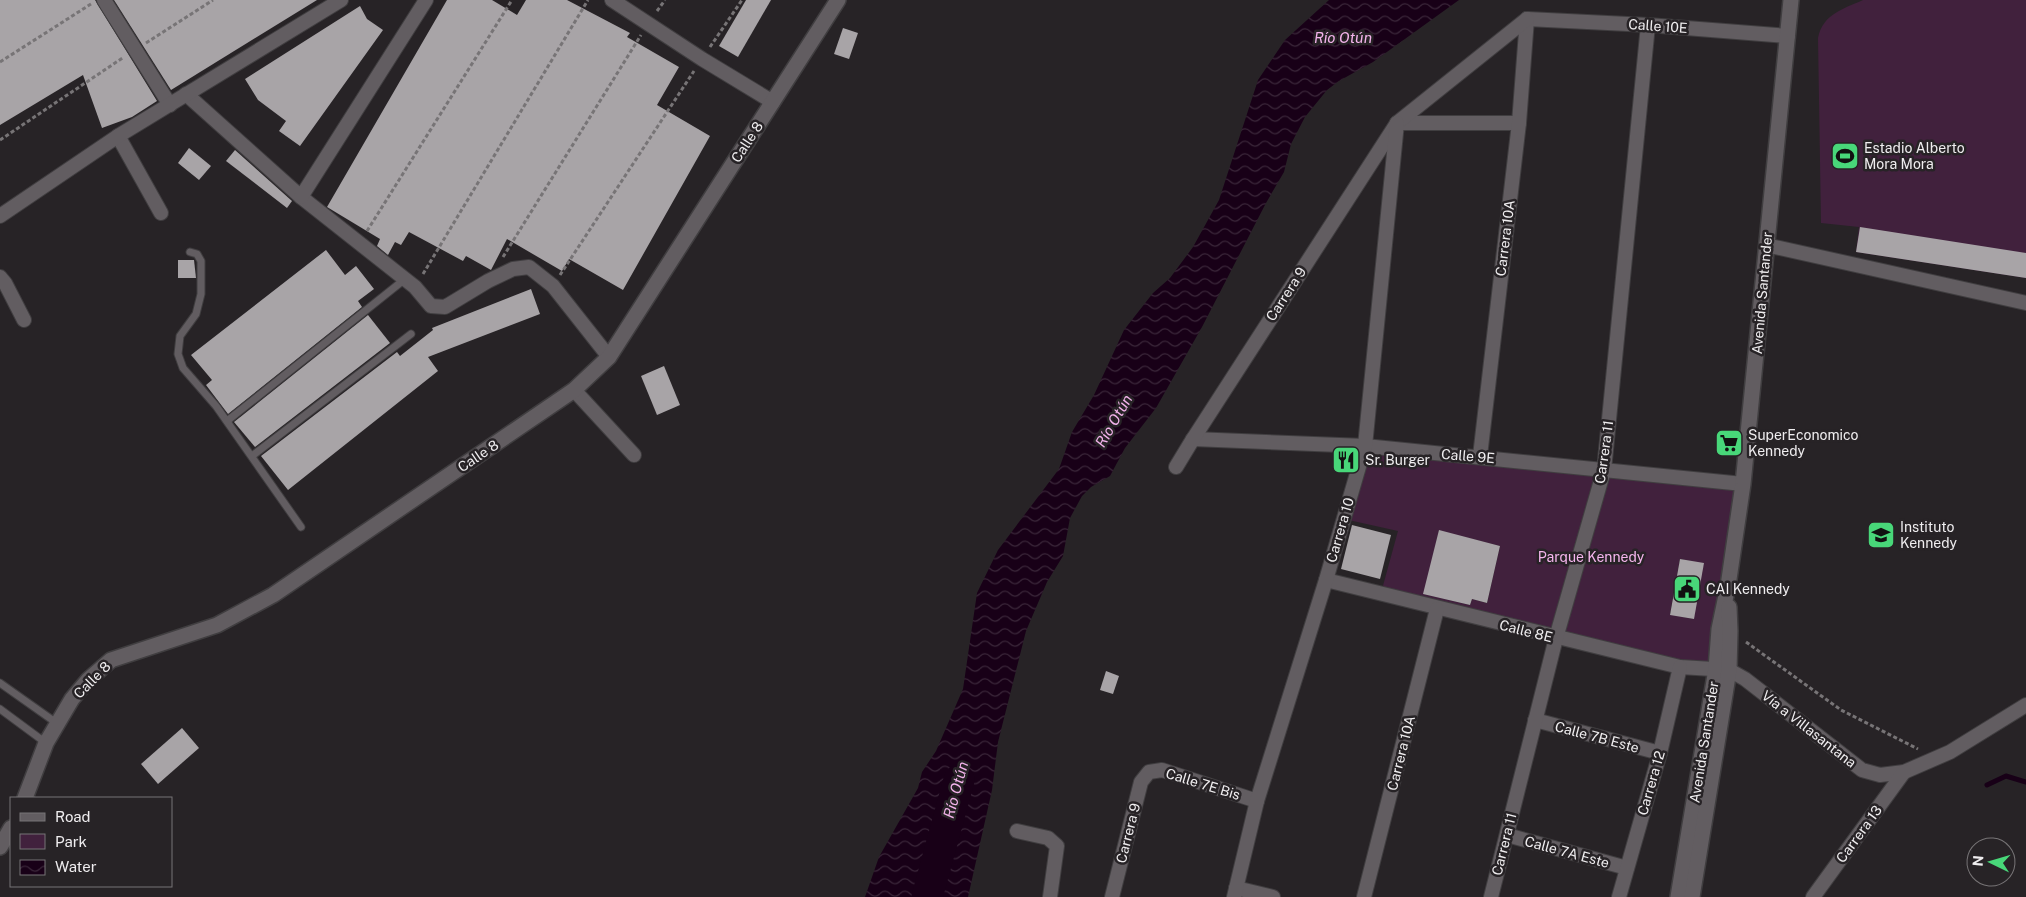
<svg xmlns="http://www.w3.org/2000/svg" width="2026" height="897" viewBox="0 0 2026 897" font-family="'Public Sans',sans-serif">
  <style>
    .park { fill: #41213d; fill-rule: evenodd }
    .water { fill: url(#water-waves) }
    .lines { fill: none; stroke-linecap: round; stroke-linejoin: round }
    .stream { stroke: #180017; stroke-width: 5 }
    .river { stroke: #180017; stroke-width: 31 }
    .building { fill: #a8a4a7 }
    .service-casing { stroke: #403e40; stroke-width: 9 }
    .minor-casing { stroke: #403e40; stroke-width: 16 }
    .tertiary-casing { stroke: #403e40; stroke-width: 18 }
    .path { stroke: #777476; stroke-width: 3; stroke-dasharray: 4 2.5; stroke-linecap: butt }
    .service { stroke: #625d61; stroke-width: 7 }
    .minor { stroke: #625d61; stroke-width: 14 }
    .tertiary { stroke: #625d61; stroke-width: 15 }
    .labels { text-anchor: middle; stroke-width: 5; stroke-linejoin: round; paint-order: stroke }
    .street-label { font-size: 14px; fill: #efedef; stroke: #272326 }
    .poi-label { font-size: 14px; fill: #efedef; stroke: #272326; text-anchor: start }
    .park-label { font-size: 14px; fill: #f5b5ed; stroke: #272326 }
    .water-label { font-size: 15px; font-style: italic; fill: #f3b3eb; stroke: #272326 }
  </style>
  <defs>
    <pattern id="water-waves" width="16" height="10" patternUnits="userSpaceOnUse" patternTransform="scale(1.25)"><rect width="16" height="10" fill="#180017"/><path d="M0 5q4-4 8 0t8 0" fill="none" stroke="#3a2639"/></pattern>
  </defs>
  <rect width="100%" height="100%" fill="#272326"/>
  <g class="park">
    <path d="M1863,0H2026V278L1856,252L1859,227L1821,223L1818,38C1823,14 1843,9 1863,0Z"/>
    <path d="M1365,446L1743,484L1716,669L1381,593L1398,531L1344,519ZM1439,531L1500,546L1487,603L1472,599L1470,605L1424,594ZM1680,559L1703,564L1693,619L1670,614Z"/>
  </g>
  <path class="water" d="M1329,0H1459L1373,62L1339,81L1327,90L1305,117L1291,144L1284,172L1266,203L1202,327L1156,408L1125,448L1110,476L1091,487L1082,496L1070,518L1063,556L1047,582L1026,631L998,742L992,790L968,897H939L956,830L950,821C932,837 921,873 914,897H865L879,857L918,788L922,772L936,751L963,689L977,593L998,550L1059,469L1072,432L1094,395L1124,330L1153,293L1170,278L1193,247L1219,200L1258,80L1285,40Z"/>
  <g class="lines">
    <path class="stream" d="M1987,785L2006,776L2026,782"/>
    <path class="river" d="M927,897L959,780"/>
  </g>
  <g class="building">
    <path d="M0,0H95L157,101L132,117L102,128L83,75L0,125Z"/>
    <path d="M114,0H317L171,90Z"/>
    <path d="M447,0H492L517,15L526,0H567L630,33L627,37L679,67L657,105L710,136L623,290L569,259L562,271L507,239L491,270L466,256L463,261L409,232L401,245L395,242L388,255L377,246L380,239L327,207Z"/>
    <path d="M746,0H771L738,57L719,46Z"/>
    <path d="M360,6L367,19L383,30L300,146L279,131L286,121L258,100L245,79Z"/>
    <path d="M843,28L858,33L849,59L834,54Z"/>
    <path d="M189,148L211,166L199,180L178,163Z"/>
    <path d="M235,150L292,201L287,208L226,161Z"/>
    <path d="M1860,227L2026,253V278L1856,252Z"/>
    <path d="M326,250L345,275L356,266L374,289L358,301L362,307L228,414L206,385L212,380L191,355Z"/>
    <path d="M178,260H194L196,278H178Z"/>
    <path d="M531,289L540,314L428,357L438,371L288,490L261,456L397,352L400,356L433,330L432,328Z"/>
    <path d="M368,315L390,343L255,447L234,422Z"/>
    <path d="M664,366L680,405L657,415L641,376Z"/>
    <path d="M1352,525L1391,535L1380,579L1341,569Z"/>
    <path d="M1439,530L1500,546L1487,603L1472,599L1470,605L1423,594Z"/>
    <path d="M1680,559L1704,563L1694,619L1670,615Z"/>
    <path d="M1106,671L1119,676L1113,694L1100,690Z"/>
    <path d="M182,728L199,748L158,784L141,764Z"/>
  </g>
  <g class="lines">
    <g class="service-casing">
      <g id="service">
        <path d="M190,252L197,254L201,261V294L196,314L180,336L178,354L183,368L216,406L301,527"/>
        <path d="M227,421L405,279"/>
        <path d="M252,456L411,334"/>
        <path d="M0,683L58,724"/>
        <path d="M0,709L46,743"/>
      </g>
    </g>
    <g class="minor-casing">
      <g id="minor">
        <path d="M104,0L170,105"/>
        <path d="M612,0L702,59L773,102"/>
        <path d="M1527,19L1648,25L1788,36"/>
        <path d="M186,94L301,197L415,287L431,306L445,307L488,281L513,269L529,267L553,286L609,357"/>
        <path d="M1397,123H1519"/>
        <path d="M118,136L161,213"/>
        <path d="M301,197L426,0"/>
        <path d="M0,216L118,136L341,0"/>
        <path d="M1766,245L2026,303"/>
        <path d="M0,277L5,283L24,320"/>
        <path d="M574,390L634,455"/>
        <path d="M1193,439L1365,446L1743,484"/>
        <path d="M1480,456L1519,123L1527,19"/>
        <path d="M1176,467L1193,439L1397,123L1527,19"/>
        <path d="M1326,580L1680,667L1729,670L1745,679L1862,770L1880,775L1904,772L1950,752L2026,705"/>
        <path d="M1535,720L1660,753"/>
        <path d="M1017,831L1048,838L1057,846L1050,897"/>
        <path d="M1507,835L1627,868"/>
        <path d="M1236,888L1273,897"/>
        <path d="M1112,897L1141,782L1149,772L1162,770L1257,801"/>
        <path d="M1234,897L1257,801L1326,580L1365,446L1397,123"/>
        <path d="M1364,897L1437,609"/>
        <path d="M1491,897L1556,638L1604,470L1648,25"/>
        <path d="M1619,897L1660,753L1680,667"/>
        <path d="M1813,897L1904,772"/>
      </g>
    </g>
    <g class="tertiary-casing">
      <g id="tertiary">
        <path d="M25,798L46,743L72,699L88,680L111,660L217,625L273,595L574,390L609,357L838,0"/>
        <path d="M0,847L11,828"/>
        <path d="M1678,897L1716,669L1719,629L1728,586L1743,484L1791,0"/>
        <path d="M1692,897L1729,670L1730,631L1729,607"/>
      </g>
    </g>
    <g class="path">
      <path d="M657,11L665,0"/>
      <path d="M146,43L213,0"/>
      <path d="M710,47L742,0"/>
      <path d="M0,62L91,4"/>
      <path d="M0,140L124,57"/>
      <path d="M367,231L512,0"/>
      <path d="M503,257L641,35"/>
      <path d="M423,274L588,0"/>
      <path d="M560,275L694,71"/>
      <path d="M1746,642L1841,710L1918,749"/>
    </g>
    <use href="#service" class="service"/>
    <use href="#minor" class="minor"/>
    <use href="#tertiary" class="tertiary"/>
  </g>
  <defs>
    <g id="stadium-square" transform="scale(1.4375)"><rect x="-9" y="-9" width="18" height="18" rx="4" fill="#48d779" stroke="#272326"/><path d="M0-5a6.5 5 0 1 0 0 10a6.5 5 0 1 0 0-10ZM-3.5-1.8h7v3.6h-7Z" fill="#111"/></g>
    <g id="supermarket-square" transform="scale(1.4375)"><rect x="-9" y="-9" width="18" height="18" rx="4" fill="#48d779" stroke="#272326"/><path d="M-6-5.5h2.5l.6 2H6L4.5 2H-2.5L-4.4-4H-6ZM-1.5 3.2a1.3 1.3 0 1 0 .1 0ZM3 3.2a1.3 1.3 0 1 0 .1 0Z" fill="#111"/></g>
    <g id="restaurant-square" transform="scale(1.4375)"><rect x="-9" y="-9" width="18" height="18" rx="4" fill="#48d779" stroke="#272326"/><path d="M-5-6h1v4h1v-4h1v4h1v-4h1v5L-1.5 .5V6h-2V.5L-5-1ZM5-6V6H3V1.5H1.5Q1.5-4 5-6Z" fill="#111"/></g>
    <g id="school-square" transform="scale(1.4375)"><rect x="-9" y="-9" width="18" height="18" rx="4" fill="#48d779" stroke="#272326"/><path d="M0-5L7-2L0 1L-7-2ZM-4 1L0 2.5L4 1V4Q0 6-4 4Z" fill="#111"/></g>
    <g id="civic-square" transform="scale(1.4375)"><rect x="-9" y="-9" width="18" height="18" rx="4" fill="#48d779" stroke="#272326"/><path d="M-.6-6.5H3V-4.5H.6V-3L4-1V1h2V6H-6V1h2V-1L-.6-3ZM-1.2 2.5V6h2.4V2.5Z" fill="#111"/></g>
  </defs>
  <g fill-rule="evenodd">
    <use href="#stadium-square" x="1845" y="156"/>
    <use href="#supermarket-square" x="1729" y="443"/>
    <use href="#restaurant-square" x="1346" y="460"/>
    <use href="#school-square" x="1881" y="535"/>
    <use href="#civic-square" x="1687" y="589"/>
  </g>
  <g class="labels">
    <g class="street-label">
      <text transform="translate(1658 26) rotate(4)" y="5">Calle 10E</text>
      <text transform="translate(747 142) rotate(-57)" y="5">Calle 8</text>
      <text transform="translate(1505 238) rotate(-83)" y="5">Carrera 10A</text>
      <text transform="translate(1762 293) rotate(-85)" y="5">Avenida Santander</text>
      <text transform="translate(1286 294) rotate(-57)" y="5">Carrera 9</text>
      <text transform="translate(1604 452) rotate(-82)" y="5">Carrera 11</text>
      <text transform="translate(478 456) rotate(-34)" y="5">Calle 8</text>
      <text transform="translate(1468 456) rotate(5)" y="5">Calle 9E</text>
      <text transform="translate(1340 530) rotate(-74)" y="5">Carrera 10</text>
      <text transform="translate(1526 631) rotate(14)" y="5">Calle 8E</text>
      <text transform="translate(92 680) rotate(-45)" y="5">Calle 8</text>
      <text transform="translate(1809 729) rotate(38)" y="5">Vía a Villasantana</text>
      <text transform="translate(1597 737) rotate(15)" y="5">Calle 7B Este</text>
      <text transform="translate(1704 742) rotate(-81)" y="5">Avenida Santander</text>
      <text transform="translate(1401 753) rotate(-76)" y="5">Carrera 10A</text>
      <text transform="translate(1651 783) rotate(-74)" y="5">Carrera 12</text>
      <text transform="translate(1203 784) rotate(17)" y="5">Calle 7E Bis</text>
      <text transform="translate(1128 833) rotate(-76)" y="5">Carrera 9</text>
      <text transform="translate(1859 834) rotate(-54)" y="5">Carrera 13</text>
      <text transform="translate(1504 844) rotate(-76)" y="5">Carrera 11</text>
      <text transform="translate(1567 852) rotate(15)" y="5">Calle 7A Este</text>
    </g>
    <g class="poi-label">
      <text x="1864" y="153">Estadio Alberto<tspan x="1864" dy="16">Mora Mora</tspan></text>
      <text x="1748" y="440">SuperEconomico<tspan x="1748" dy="16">Kennedy</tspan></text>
      <text x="1365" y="465">Sr. Burger</text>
      <text x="1900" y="532">Instituto<tspan x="1900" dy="16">Kennedy</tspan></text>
      <text x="1706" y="594">CAI Kennedy</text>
    </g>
    <g class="park-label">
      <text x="1591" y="562">Parque Kennedy</text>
    </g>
    <g class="water-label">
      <text x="1343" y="43">Río Otún</text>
      <text transform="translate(1114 421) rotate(-60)" y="5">Río Otún</text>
      <text transform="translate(956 790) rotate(-75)" y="5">Río Otún</text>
    </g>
  </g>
  <rect x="10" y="797" width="162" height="90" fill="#272326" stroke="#777476"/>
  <rect x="20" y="813" width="25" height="8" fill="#625d61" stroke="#777476"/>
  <text x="55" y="822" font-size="15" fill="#efedef">Road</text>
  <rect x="20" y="834" width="25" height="15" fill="#41213d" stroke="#777476"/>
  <text x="55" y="847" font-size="15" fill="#efedef">Park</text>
  <rect x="20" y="860" width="25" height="15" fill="url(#water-waves)" stroke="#777476"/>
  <text x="55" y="872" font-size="15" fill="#efedef">Water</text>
  <g transform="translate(1991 862) rotate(275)"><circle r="24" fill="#272326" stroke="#777476"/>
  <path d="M0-4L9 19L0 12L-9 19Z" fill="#48d779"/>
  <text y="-8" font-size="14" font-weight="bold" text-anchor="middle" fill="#efedef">N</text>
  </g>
</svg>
